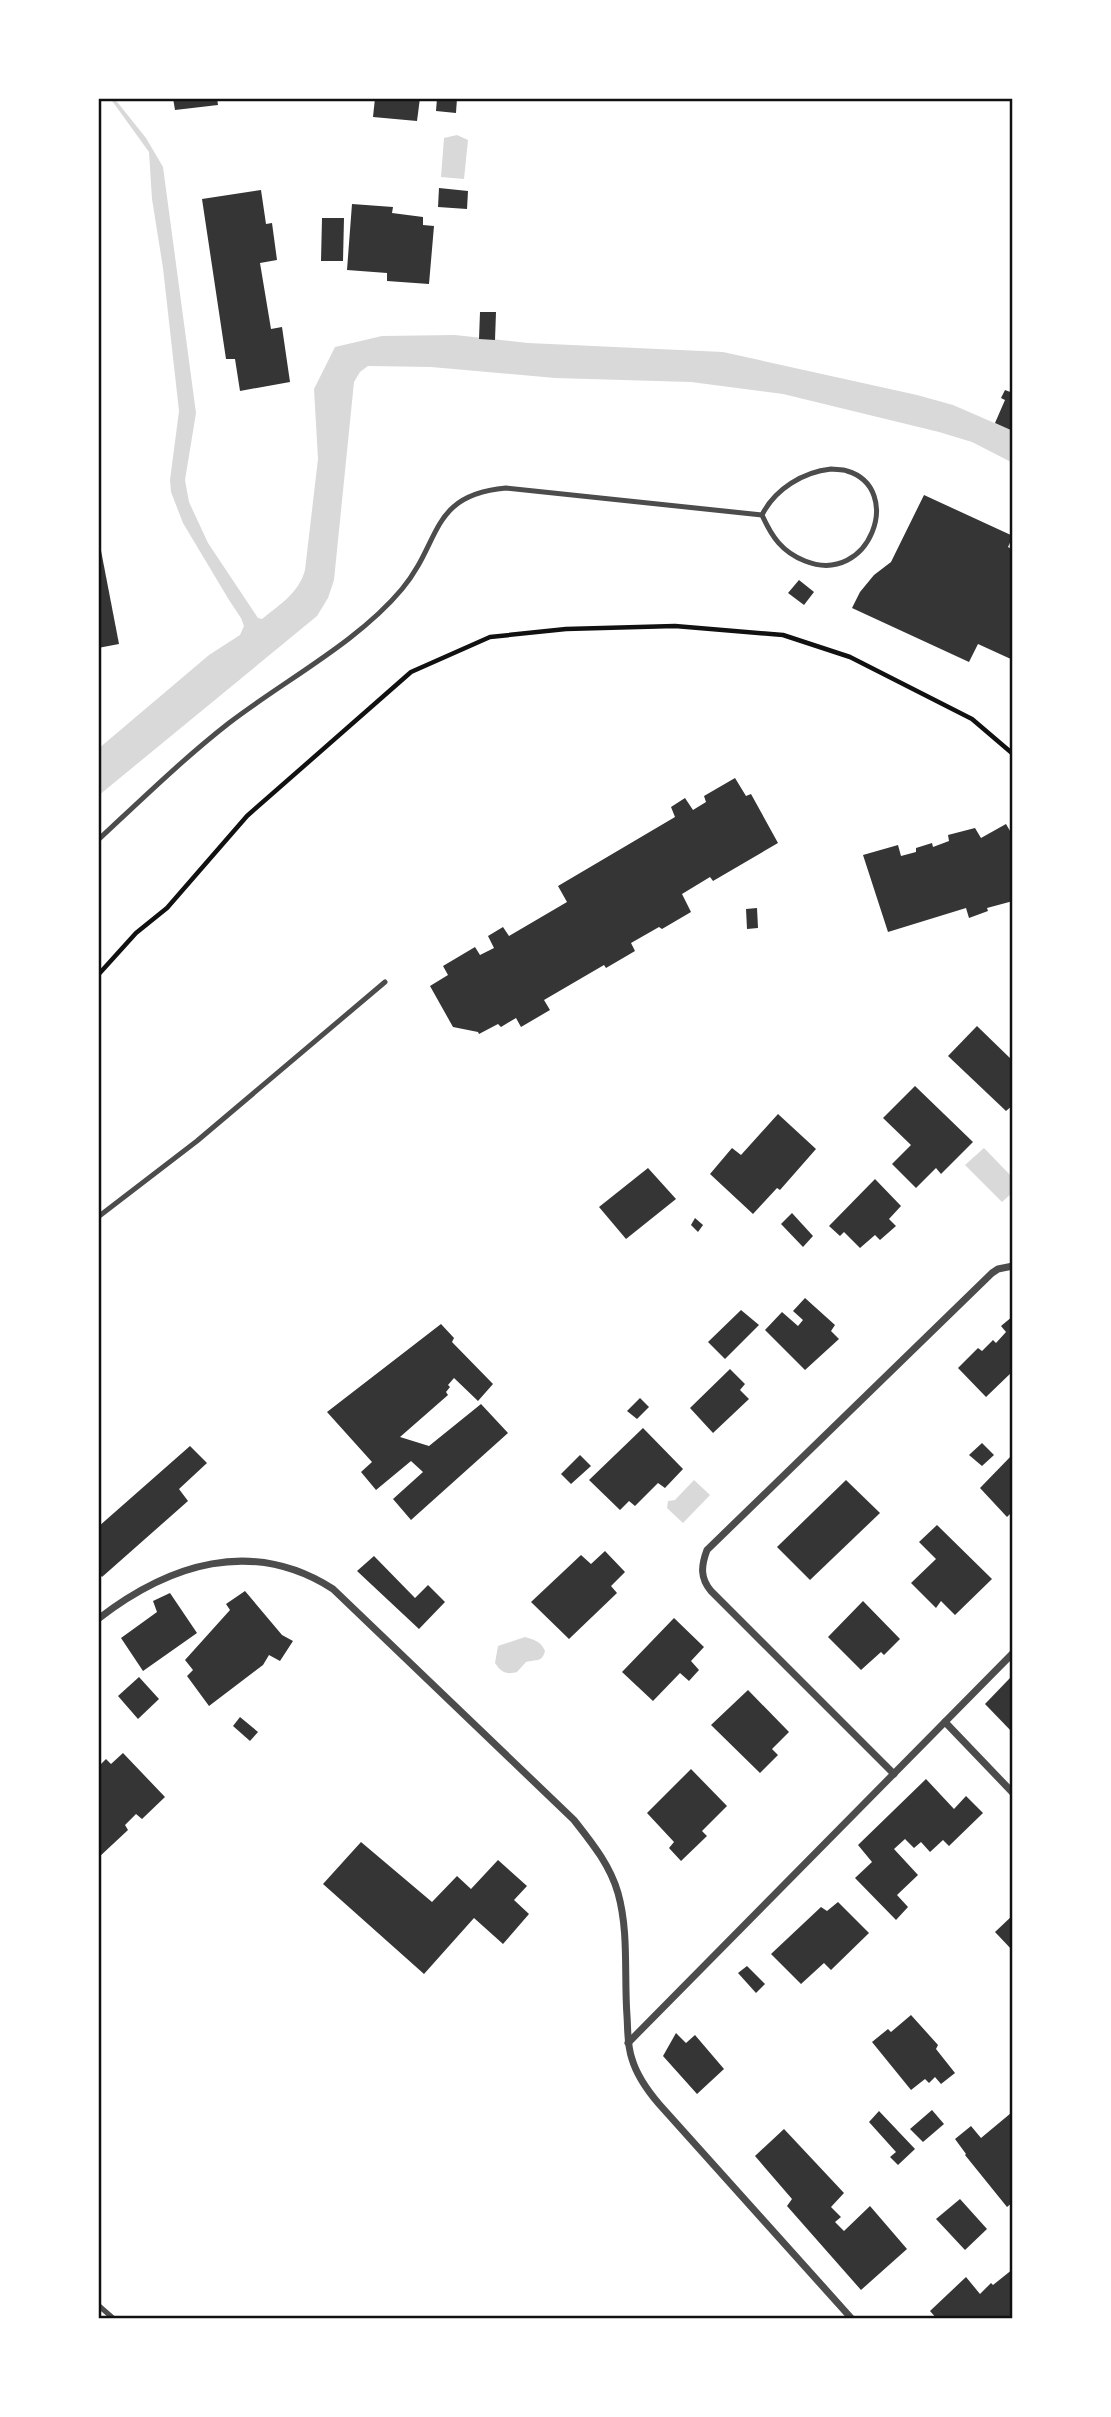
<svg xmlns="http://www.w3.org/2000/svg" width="1111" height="2417" viewBox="0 0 1111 2417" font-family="'Alegreya Sans',sans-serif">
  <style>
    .water { fill: #d9d9d9 }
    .building { fill: #353535 }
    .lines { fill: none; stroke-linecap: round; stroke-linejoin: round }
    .path { stroke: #111; stroke-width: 4.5 }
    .service { stroke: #4c4c4c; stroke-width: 5 }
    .minor { stroke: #4c4c4c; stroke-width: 7 }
    .neatline { fill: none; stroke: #111; stroke-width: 2.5 }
  </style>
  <rect width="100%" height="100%" fill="#fff"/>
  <g class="water">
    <path d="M110,98H114L146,138L163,167L196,413L185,480L189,502L208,543L258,618L262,619C279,605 299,593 305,570L318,459L314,389L335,347L382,336L455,335L528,343L723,352L917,395L953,405L1013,431V463L972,442L939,432L783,394L691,382L555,378L431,367L368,366L360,372L354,382L334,580L328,598L317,616L98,796V749L209,655L240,635L244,626L241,618L229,600L183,523L171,492L170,480L179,411L163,268L152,199L149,152Z"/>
    <path d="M457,135L468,140L464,179L441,177L444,138Z"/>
    <path d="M984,1148L1013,1178V1192L1002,1202L965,1165Z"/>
    <path d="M694,1480L710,1495L683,1523L667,1508L668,1501L675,1500Z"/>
    <path d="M525,1637C534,1640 541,1641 545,1651C542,1663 536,1659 526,1662L517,1672C506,1675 501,1672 495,1663L498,1646Z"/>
  </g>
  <g class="building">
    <path d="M173,98H217L218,105L175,110Z"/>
    <path d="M375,98H420L417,121L373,117Z"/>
    <path d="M437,98H457L456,113L436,111Z"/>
    <path d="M439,188L468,191L467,209L438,207Z"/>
    <path d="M261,190L266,224L272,223L277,260L260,263L271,329L282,327L290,382L240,391L235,359H226L202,199Z"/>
    <path d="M352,204L393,207L392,213L423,217V225L434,226L429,284L387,281V273L347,270Z"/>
    <path d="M322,218H344L343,261H321Z"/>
    <path d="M480,312H496L495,340L479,339Z"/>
    <path d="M1005,390L1013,393V431L995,423L1005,400L1001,398Z"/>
    <path d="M924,495L1013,536L1008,547L1013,550V660L978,644L969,662L852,608L860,592L874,575L891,562Z"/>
    <path d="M98,535L119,644L98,648Z"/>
    <path d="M799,580L814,592L804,605L788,593Z"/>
    <path d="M735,778L746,796L751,794L778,843L713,881L710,877L682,894L691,912L662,929L659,927L631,943L635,951L606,968L604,965L544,1000L550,1010L521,1027L516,1018L501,1027L498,1024L479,1034L478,1032L453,1027L430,986L448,975L443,966L475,947L480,955L494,948L488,936L503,927L509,936L567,902L558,886L675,817L671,807L685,798L693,810L706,802L704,796Z"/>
    <path d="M1006,824L1013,836V901L987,908L988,911L969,918L966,908L888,932L863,855L898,845L901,856L916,852V848L932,843L933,847L949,841L948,835L975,828L981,838Z"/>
    <path d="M757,908L758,928L747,929L746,909Z"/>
    <path d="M977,1026L1013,1061V1105L1006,1111L948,1056Z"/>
    <path d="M915,1086L973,1142L941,1174L936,1168L916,1188L892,1164L911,1145L883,1118Z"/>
    <path d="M778,1114L816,1149L780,1190L777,1188L753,1214L710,1174L732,1148L741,1155Z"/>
    <path d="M648,1168L676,1199L626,1239L599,1207Z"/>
    <path d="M875,1179L901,1206L889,1219L896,1226L880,1240L875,1235L860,1248L844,1232L840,1236L829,1226Z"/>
    <path d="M792,1213L813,1236L803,1247L781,1224Z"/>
    <path d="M695,1218L703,1225L698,1232L691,1225Z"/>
    <path d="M805,1298L835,1325L831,1331L839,1339L805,1370L765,1330L782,1312L798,1326L803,1320L793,1311Z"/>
    <path d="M741,1310L759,1325L725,1359L708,1342Z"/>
    <path d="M1013,1316V1371L986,1397L958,1368L978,1348L982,1351L993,1340L996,1343L1006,1332L1001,1326Z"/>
    <path d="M441,1324L454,1338L452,1342L493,1384L478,1401L454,1378L448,1385L450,1387L446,1392L448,1395L400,1437L429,1446L481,1404L508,1433L411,1520L393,1499L423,1472L411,1461L376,1490L361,1472L372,1462L327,1412Z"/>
    <path d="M730,1369L745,1384L740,1390L749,1399L713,1433L690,1408Z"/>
    <path d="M640,1398L649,1407L637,1419L627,1411Z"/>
    <path d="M643,1428L683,1469L665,1488L658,1483L635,1506L629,1501L620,1510L589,1480Z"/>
    <path d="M982,1443L994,1455L982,1466L969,1455Z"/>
    <path d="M190,1446L207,1463L179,1489L188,1501L102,1577L98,1572V1527Z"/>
    <path d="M1013,1454V1511L1007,1517L980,1488Z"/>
    <path d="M580,1455L591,1466L571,1484L561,1474Z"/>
    <path d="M846,1480L880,1513L810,1580L777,1547Z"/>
    <path d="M937,1525L992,1579L955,1615L941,1601L936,1608L911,1583L936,1559L919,1542Z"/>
    <path d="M605,1551L625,1572L611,1586L617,1593L569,1639L531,1602L581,1555L591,1564Z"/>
    <path d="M374,1556L415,1598L428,1585L445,1602L419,1629L357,1571Z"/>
    <path d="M245,1591L282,1635L293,1641L280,1661L269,1655L263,1665L209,1706L187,1676L193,1670L185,1660L230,1610L226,1604Z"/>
    <path d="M170,1593L197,1633L143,1671L121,1638L157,1612L153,1601Z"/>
    <path d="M863,1601L900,1639L884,1655L881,1652L861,1670L828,1637Z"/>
    <path d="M674,1618L704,1647L691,1661L699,1670L689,1681L680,1673L653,1701L622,1672Z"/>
    <path d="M139,1677L159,1699L138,1719L118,1696Z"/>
    <path d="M1010,1678L1013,1681V1733L985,1704Z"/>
    <path d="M748,1690L789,1732L772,1749L778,1755L760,1773L711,1725Z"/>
    <path d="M240,1717L258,1732L250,1741L233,1726Z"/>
    <path d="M123,1753L165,1797L142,1819L136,1814L125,1825L128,1830L98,1858V1767L106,1759L111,1764Z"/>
    <path d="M691,1769L727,1806L702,1831L707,1836L681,1861L669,1848L674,1842L647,1813Z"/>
    <path d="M926,1779L954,1809L966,1796L983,1813L949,1846L943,1840L930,1852L921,1842L914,1848L905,1839L894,1849L918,1875L897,1895L908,1907L896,1920L855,1878L872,1862L858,1845Z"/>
    <path d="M361,1842L432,1902L457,1876L471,1889L498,1860L527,1886L514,1900L529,1914L503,1944L474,1918L424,1974L323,1884Z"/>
    <path d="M838,1902L869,1933L831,1970L824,1963L801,1984L771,1954L821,1907L827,1911Z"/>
    <path d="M1013,1915V1951L995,1932Z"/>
    <path d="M747,1966L765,1984L756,1993L738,1973Z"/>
    <path d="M911,2015L938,2045L936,2049L955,2073L941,2084L935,2077L929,2083L925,2079L911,2090L872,2042L888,2029L891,2032Z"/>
    <path d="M676,2033L686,2043L695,2035L724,2069L697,2094L663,2056Z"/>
    <path d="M932,2110L944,2124L923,2142L910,2129Z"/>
    <path d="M879,2111L915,2149L898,2165L890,2157L896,2152L869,2122Z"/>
    <path d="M1011,2113L1013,2116V2202L1007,2207L965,2155L966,2154L955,2139L971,2126L981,2138Z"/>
    <path d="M784,2129L844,2193L831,2207L841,2217L835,2222L844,2231L870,2206L907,2249L861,2290L787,2206L792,2199L755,2156Z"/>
    <path d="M960,2199L987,2229L965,2250L936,2219Z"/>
    <path d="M1013,2269L1012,2319H937L930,2311L966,2277L980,2294L991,2283L993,2285Z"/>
  </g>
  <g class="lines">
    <path class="path" d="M98,975L136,933L167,908L247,816L411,672L490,637L566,629L675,626L783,635L850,657L972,719L1013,754"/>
    <g class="service">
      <path d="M831,469C836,470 842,469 847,471C905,488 870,587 805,561C782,552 772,537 762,515C775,489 803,472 831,469Z"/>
      <path d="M98,840C141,800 183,759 229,723C285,680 358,642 402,589C442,541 429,495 506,488L762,515"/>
      <path d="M98,1217L197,1141L385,982"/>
      <path d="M98,2305L114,2319"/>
    </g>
    <g class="minor">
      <path d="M98,1619C169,1564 252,1537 333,1589L574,1820C592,1843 610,1865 618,1893C629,1932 624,1976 627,2016C628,2030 627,2045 632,2059C637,2076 647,2090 659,2104L852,2319"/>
      <path d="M945,1722L1013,1793"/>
      <path d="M894,1774L711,1591C700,1578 701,1566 707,1550L992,1273L998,1269L1013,1266"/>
      <path d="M628,2043L1013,1653"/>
    </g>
  </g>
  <rect width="1111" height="2417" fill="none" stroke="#ffffff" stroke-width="200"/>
  <rect x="100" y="100" width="911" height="2217" class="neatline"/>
</svg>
